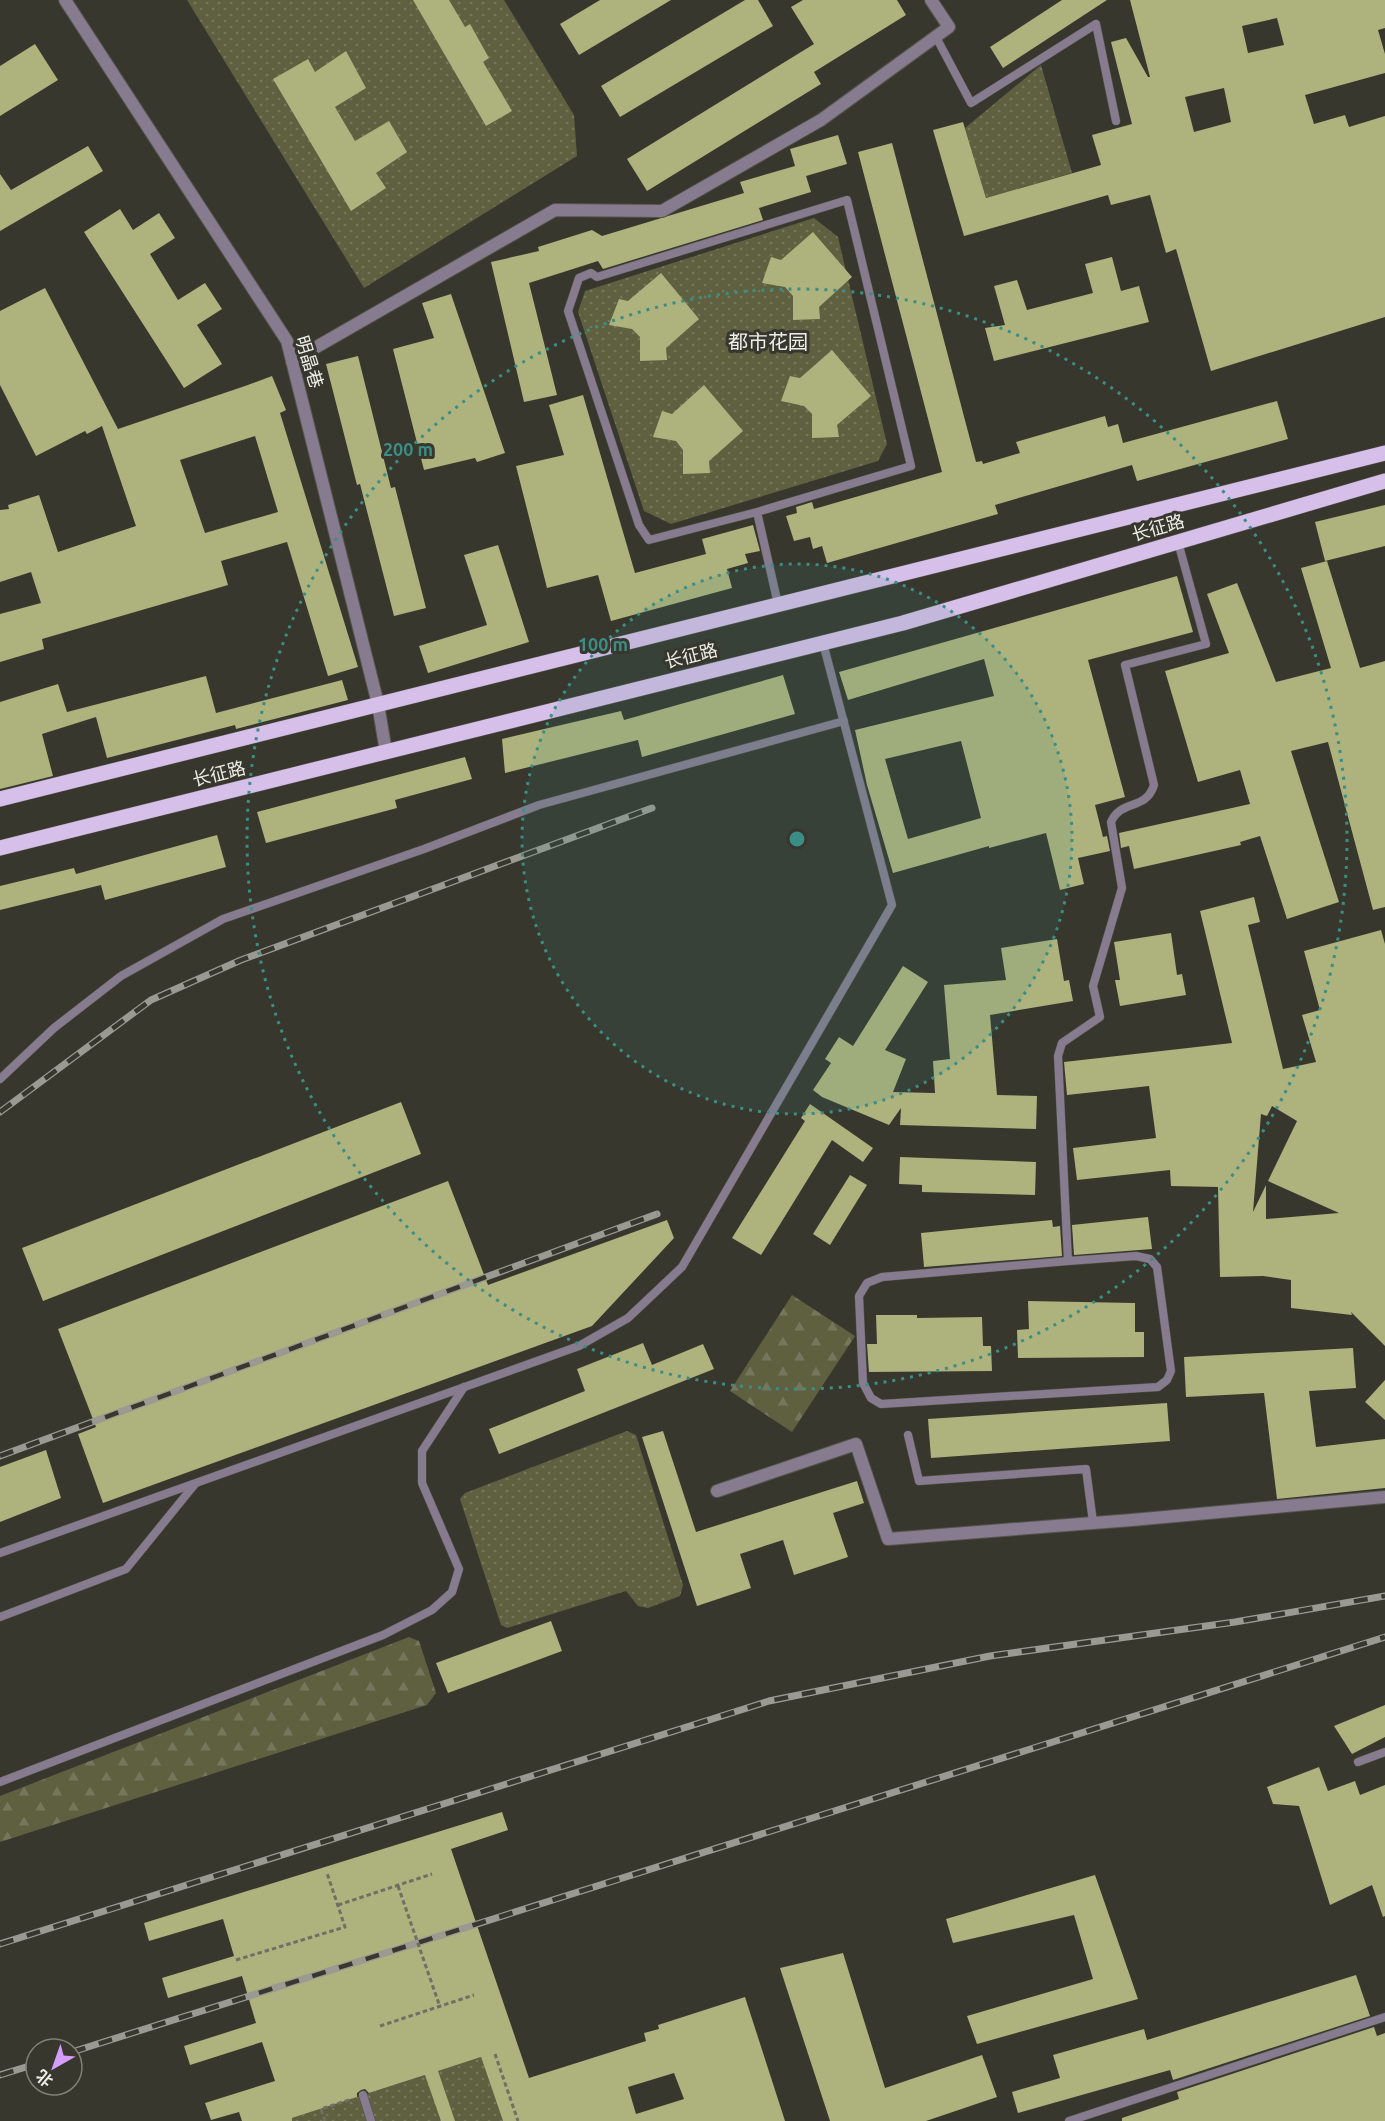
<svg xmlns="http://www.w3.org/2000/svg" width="1385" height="2121" viewBox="0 0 1385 2121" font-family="Ubuntu,'Noto Sans SC',sans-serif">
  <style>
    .grass { fill: url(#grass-dots) }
    .forest { fill: url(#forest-firs) }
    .building { fill: #aeb27d; fill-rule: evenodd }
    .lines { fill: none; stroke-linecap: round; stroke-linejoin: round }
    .service-casing { stroke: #54544b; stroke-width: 9 }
    .minor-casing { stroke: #54544b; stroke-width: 14 }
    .primary-casing { stroke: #54544b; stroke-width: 16 }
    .path { stroke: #6f6f66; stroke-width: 3; stroke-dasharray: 4.5 3; stroke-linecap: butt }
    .service { stroke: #867b8f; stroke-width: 8 }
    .minor { stroke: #867b8f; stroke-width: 12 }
    .primary { stroke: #d6bfe8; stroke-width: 15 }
    .rail-casing { stroke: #9a9a92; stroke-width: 7 }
    .rail { stroke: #37372d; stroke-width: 4.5; stroke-dasharray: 14; stroke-linecap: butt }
    .path-bridge { stroke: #6f6f66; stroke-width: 3; stroke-dasharray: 4.5 3; stroke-linecap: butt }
    .ring { fill: none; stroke: #3b8e86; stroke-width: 3; stroke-dasharray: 3 6 }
    .labels { text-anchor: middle; stroke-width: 6; stroke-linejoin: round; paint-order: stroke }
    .street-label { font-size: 18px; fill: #edeee7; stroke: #37372d }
    .neighbourhood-label { font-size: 20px; fill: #edeee7; stroke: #37372d }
    .centre { fill: #3b8e86; stroke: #37372d; stroke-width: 3 }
    .ring-label { font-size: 18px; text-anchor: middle; font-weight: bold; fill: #3b8e86; stroke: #37372d; stroke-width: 6; stroke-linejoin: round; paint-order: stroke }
  </style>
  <defs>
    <pattern id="grass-dots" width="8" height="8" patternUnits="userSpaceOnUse" patternTransform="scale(1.5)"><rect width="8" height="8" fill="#5e6040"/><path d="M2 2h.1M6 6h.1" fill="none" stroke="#75775c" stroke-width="1.8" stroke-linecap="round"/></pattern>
    <pattern id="forest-firs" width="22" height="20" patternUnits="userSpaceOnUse" patternTransform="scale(1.5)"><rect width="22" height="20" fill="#5e6040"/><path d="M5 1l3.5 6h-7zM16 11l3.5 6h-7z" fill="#75775c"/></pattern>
  </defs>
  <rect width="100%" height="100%" fill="#37372d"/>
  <g class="grass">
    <path d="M187,0H504L574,115L577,156L364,288Z"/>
    <path d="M1041,65L1072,173L986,198L965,128Z"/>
    <path d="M814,218L838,237L887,444L878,461L671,524L644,511L578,312L585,291Z"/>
    <path d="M627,1431L636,1435L683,1585L680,1596L648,1608L638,1606L626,1591L507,1628L501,1625L460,1499L465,1493Z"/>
    <path d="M481,2057L503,2121H292V2118Z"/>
  </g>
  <g class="forest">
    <path d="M792,1295L855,1336L792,1432L730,1391Z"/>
    <path d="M409,1637L419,1641L436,1693L427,1705L0,1842V1796Z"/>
  </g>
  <g class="building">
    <path d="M413,0H449L465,27L470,24L489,58L483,62L512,111L486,126Z"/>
    <path d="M600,0H671L579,55L560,24Z"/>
    <path d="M745,0H758L773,26L620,117L601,86Z"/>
    <path d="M803,0H897L906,15L814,72L821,84L647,191L627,159L814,44L791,7Z"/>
    <path d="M1062,0H1107L1003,68L990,47Z"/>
    <path d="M1130,0H1385V28L1378,30L1385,54V73L1305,95L1314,124L1345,115L1349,127L1385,116V317L1211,371L1176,249L1166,253L1150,195L1111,205L1108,195L964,236L933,130L963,122L986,198L1101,165L1092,135L1132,124L1111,42L1126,38L1148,77H1150ZM1277,18L1284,45L1248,53L1242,26ZM1224,88L1231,122L1194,132L1185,97Z"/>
    <path d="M35,44L58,80L0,116V66Z"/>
    <path d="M346,51L366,88L335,107L355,141L389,121L407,152L376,173L386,188L351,211L273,79L308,59L315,72Z"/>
    <path d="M838,135L847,164L806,176L811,192L759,208L763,220L603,269L598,261L529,283L557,395L524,402L491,262L539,251L538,247L592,230L602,236L744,193L740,182L795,166L790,149Z"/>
    <path d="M892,143L976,462L982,461L983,464L1020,453L1016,442L1105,416L1108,427L1118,424L1123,443L1277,401L1288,439L1137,481L1132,465L995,505L998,514L827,563L822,546L813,549L810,537L794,541L786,516L797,513L796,507L812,502L814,509L942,472L858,152Z"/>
    <path d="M88,146L103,171L0,231V174L11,190Z"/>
    <path d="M120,209L133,230L159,213L175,238L150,254L178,300L205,283L222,309L197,325L222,364L184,388L84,232Z"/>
    <path d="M813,232L852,277L819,307L820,319L793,320V296L785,287L762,283L771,257L781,260Z"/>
    <path d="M1112,257L1121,291L1139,286L1149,322L994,361L985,328L1005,325L994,286L1017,280L1027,310L1093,293L1085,264Z"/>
    <path d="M661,273L699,319L666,348L667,360L640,361V337L632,329L609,325L619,299L628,301Z"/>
    <path d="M45,288L118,429L245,386L272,376L286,410L280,413L358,667L328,676L287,542L221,561L228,585L42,639L44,649L0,662V614L41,603L31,572L0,582V510L9,509L8,505L39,495L58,552L136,526L102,426L87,434L85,431L36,456L0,385V311ZM255,436L278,512L205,533L180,460Z"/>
    <path d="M451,294L505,453L477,462L475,458L424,470L393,349L434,338L422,303Z"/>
    <path d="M832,350L871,396L837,425L839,437L812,438V414L804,406L781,401L790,376L800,378Z"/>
    <path d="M358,356L391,488L395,487L426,608L394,616L360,484L357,485L326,364Z"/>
    <path d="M704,385L743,431L709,461L710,473L683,474V450L676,441L653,437L662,411L672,414Z"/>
    <path d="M583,395L635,573L706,554L702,539L753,525L760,551L745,554L748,563L727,569L732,588L611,621L598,575L547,588L516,466L564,455L549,405Z"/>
    <path d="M1385,505V546L1325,561L1315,522Z"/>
    <path d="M498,545L529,642L428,673L419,646L487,625L464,555Z"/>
    <path d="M1327,561L1360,668L1385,661V907L1373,910L1328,742L1291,751L1339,902L1287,919L1260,836L1240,842L1241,845L1134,869L1129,846L1121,848L1119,833L1250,804L1240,770L1198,782L1165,671L1229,653L1207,594L1237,583L1276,682L1331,668L1301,568Z"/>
    <path d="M1177,576L1193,632L1088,660L1125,797L1095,805L1103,837L1107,836L1110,851L1078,858L1084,884L1060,890L1046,833L989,848V846L893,873L867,785L855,730L994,696L984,659L848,700L839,672ZM961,741L981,818L908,839L885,759Z"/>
    <path d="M783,675L795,714L642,757L638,740L505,773L502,739L621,711L624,720Z"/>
    <path d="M206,676L216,713L342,680L348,700L236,729L235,725L107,758L96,717L42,734L53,776L0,789V702L58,684L67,712Z"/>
    <path d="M465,757L472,779L395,800L397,808L266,843L257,812Z"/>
    <path d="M217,835L226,867L105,900L101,885L0,910V886L74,868L76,874Z"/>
    <path d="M1254,897L1260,922L1248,925L1283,1069L1316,1062L1302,1015L1320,1010L1304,951L1381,930L1385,944V1346L1351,1312L1352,1315L1291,1308V1280L1263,1276L1220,1277L1218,1187L1171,1186L1170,1170L1077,1180L1073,1148L1156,1138L1149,1086L1067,1095L1064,1062L1232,1043L1200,911ZM1272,1106L1297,1121L1268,1181L1339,1213L1266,1219V1185L1253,1212L1261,1114L1267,1116Z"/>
    <path d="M1171,933L1177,975L1182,974L1186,995L1120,1006L1115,980H1120L1114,942Z"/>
    <path d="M1057,939L1064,981L1069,980L1073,1001L990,1015L997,1095L1037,1096L1036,1129L900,1125L901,1108L889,1125L822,1097L813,1090L831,1063L825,1059L839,1037L853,1046L903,966L928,982L885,1050L906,1059L893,1092L935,1093L933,1061L950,1059L944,985L1006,980L1001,948Z"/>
    <path d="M401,1102L421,1154L43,1301L22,1248Z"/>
    <path d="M810,1104L873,1148L863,1162L832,1140L761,1255L732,1238L805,1121L801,1118Z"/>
    <path d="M900,1157L1036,1162L1035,1195L922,1192V1185L899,1184Z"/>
    <path d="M850,1175L867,1185L830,1245L813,1234Z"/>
    <path d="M448,1181L488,1285L667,1220L674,1238L592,1326L103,1503L78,1434L96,1427L58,1329Z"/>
    <path d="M1148,1217L1152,1249L1074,1255L1072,1225Z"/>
    <path d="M1052,1220L1053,1227L1060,1226L1062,1256L924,1267L921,1233Z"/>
    <path d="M1028,1301L1135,1303V1332H1144V1357L1018,1358L1017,1330L1029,1329Z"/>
    <path d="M876,1315H917V1318L982,1317L983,1346H991L992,1371L869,1372L867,1344H877Z"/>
    <path d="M643,1343L652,1365L703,1344L714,1369L499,1454L489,1429L585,1391L577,1369Z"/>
    <path d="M1353,1348L1356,1388L1309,1391L1316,1447L1385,1439V1488L1277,1499L1264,1393L1186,1397L1184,1357Z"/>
    <path d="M1385,1380V1420L1365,1402Z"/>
    <path d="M1167,1403L1170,1441L931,1458L928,1419Z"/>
    <path d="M663,1431L696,1532L857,1481L864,1503L833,1513L848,1557L794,1575L783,1540L740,1554L751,1588L697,1606L642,1437Z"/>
    <path d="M46,1450L61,1498L0,1522V1467Z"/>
    <path d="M551,1621L562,1651L448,1693L436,1663Z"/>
    <path d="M1385,1705V1737L1352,1754L1334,1726Z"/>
    <path d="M1319,1767L1328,1791L1355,1781L1360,1795L1385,1785V1916L1383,1917L1372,1885L1330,1905L1299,1806L1273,1804L1267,1787Z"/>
    <path d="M502,1812L508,1830L451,1849L529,2078L646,2041L644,2033L659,2029L658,2025L745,1997L785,2121H503L481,2057L438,2071L455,2121H441L425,2075L369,2093L365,2089L361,2090L357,2093V2097L292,2118V2121H242L239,2112L211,2120L205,2103L275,2081L262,2042L190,2065L184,2046L256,2023L242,1976L168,1998L162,1978L234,1956L223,1919L149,1941L144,1923ZM674,2073L684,2099L636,2114L628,2087Z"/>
    <path d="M1095,1875L1138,1999L977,2044L967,2016L1093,1979L1074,1915L953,1943L946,1919Z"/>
    <path d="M843,1953L885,2088L982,2055L997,2097L926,2121H830L780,1968Z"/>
    <path d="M1356,1975L1370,2016L1173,2080L1170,2070L1018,2113L1012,2092L1060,2078L1053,2055L1144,2029L1147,2040Z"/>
    <path d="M1374,2027L1377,2036L1385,2033V2121H1122V2118L1179,2099L1177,2092Z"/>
  </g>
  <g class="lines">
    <g class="service-casing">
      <g id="service">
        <path d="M936,37L971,103L1096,24L1116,121"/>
        <path d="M757,512L911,466L847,200L597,277L591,273L579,278L568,311L639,525L649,540L757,512L778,604"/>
        <path d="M0,1079L54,1028L121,976L223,919L424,849L539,805L844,721"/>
        <path d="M1068,1261L1136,1256L1150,1259L1157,1267L1171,1371L1167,1380L1158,1387L881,1404L871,1398L863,1383L859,1296L867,1283L882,1277L1068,1261L1058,1056L1062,1043L1100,1017L1093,986L1122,888L1111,822C1121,799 1146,811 1154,785L1125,665L1206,644L1178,542"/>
        <path d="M908,1435L919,1481L1086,1469L1093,1522"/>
        <path d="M0,1553L579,1346L628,1318L682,1267L892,905L823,643"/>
        <path d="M0,1617L126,1569L195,1484"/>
        <path d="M1358,1762L1385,1752"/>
        <path d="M0,1782L383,1635L432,1610L452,1592L459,1569L422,1483V1451L464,1387"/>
        <path d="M363,2095L371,2121"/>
        <path d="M1069,2121L1385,2017"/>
      </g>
    </g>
    <g class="minor-casing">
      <g id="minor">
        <path d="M65,0L287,341L378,704L386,752"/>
        <path d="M292,361L555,210L662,211L821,120L949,27L931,0"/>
        <path d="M717,1491L856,1444L888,1539L1132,1520L1385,1497"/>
      </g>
    </g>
    <g class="primary-casing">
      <g id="primary">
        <path d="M0,799L1385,453"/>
        <path d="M0,848L903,623L1385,481"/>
      </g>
    </g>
    <g class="path">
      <path d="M338,1905L432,1874"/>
      <path d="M236,1960L345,1927L327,1873"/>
      <path d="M380,2026L474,1995"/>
      <path d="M495,2054L518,2121"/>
      <path d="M325,2121L321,2109L352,2099"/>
    </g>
    <use href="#service" class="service"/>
    <use href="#minor" class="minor"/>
    <use href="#primary" class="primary"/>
    <g class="rail-casing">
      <g id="rail">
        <path d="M0,1112L151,1000L241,960L652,808"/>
        <path d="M0,1456L657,1214"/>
        <path d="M0,1944L769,1701L990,1656L1235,1622L1385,1596"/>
        <path d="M72,2052L1385,1637"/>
        <path d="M0,2075L36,2064"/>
      </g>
    </g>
    <use href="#rail" class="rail"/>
    <path class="path-bridge" d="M398,1886L440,2007"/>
  </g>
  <circle cx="797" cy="839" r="275" fill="#3b8e86" fill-opacity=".12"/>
  <g class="ring">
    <circle cx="797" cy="839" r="275"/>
    <circle cx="797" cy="839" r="550"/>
  </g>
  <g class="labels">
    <g class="street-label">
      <text transform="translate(309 362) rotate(73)" y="6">明晶巷</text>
      <text transform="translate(1158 528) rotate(-16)" y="6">长征路</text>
      <text transform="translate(691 656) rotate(-14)" y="6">长征路</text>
      <text transform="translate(219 774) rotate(-14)" y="6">长征路</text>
    </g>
    <g class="neighbourhood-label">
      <text x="768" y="349">都市花园</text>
    </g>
  </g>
  <circle cx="797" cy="839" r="9" class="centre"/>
  <g class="ring-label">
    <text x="408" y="456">200 m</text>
    <text x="603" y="651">100 m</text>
  </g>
  <g transform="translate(54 2067) rotate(220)"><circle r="28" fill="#37372d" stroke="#808077" stroke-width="1.5"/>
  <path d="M0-4.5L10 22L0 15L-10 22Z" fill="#d49cfb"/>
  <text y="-9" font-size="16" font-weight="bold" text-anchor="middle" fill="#edeee7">北</text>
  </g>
</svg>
